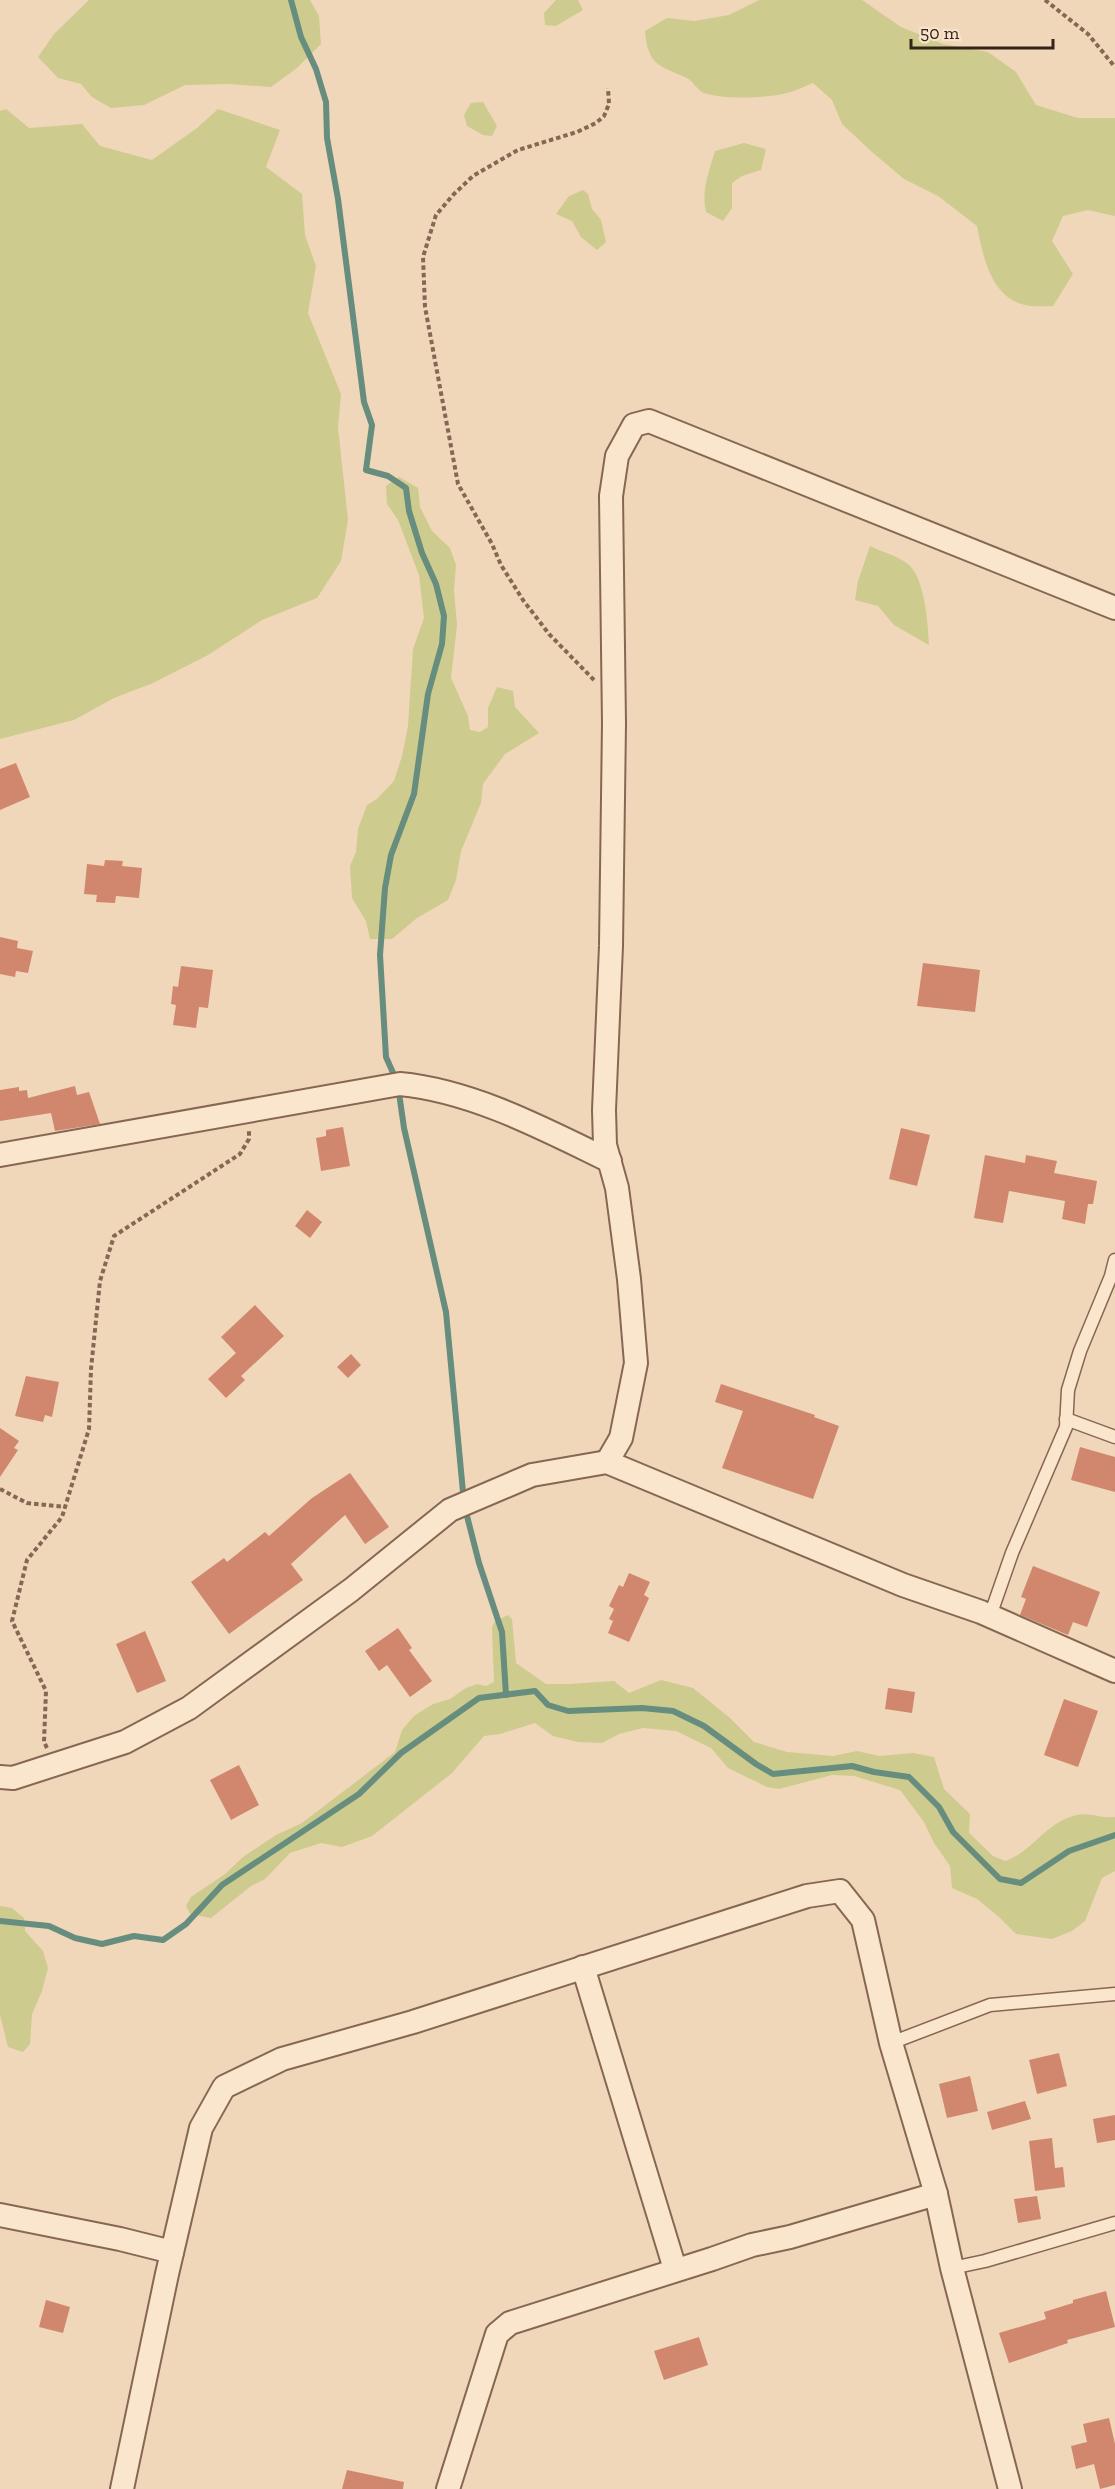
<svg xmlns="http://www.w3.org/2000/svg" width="1115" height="2489" viewBox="0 0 1115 2489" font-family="'Zilla Slab',serif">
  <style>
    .green { fill: #cecb8e }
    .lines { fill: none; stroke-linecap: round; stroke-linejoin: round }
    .stream { stroke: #668d7e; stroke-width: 6 }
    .building { fill: #d0876d }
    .lane-casing { stroke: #876754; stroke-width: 15 }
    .street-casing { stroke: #876754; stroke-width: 26 }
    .path { stroke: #876754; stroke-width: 4; stroke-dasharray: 4.5 3; stroke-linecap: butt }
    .lane { stroke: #fae6cd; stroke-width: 12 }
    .street { stroke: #fae6cd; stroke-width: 22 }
  </style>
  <rect width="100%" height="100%" fill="#f0d7ba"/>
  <g class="green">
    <path d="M89,0H310L319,16L321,44L297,68L271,87L228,84L185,85L144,105L111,108L92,97L81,84L58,78L38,57L54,34Z"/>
    <path d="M556,0H578L583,10L556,26L545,25L544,13Z"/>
    <path d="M759,0H862L901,27L943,44L988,52L1016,72L1036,105L1078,118H1115V216L1088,210L1063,216L1052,241L1073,274L1053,306C1044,306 1033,307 1025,305C990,297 983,255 977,226L938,196L904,179L872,152L842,124L832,100L813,83C805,86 796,91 787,93C767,98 724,100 704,93C697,90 694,82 687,78C658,65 648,65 645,31L667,18L695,21L729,15Z"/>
    <path d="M483,102L497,126L492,136L483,135L467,126L464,115L471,103Z"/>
    <path d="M6,109L29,128L82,124L100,146L152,160L197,128L218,109L280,130L266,167L302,194L305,235L316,266L308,313L341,394L338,428L348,520L341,561L317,598L262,620L208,655L153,683L114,698L74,720L0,739V111Z"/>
    <path d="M744,143L766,149L761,170L742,176L732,183V208L723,221L706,212C701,191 709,172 715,151Z"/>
    <path d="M583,190L588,194L592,209L601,220L606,242L597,250L581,237L572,221L556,214L569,196Z"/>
    <path d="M399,477L418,488L420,507L432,531L450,548L456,565L454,590L457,625L451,678L468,716L470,730L480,732L488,727V708L497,687L513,691L515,707L539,733L505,754L483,784L481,803L461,851L456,880L448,900L417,918L392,939H370L366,921L352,898L350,866L356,852L358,829L367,805L377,799L394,781L402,756L408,726L413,649L424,618L419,575L398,520L387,504L386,486Z"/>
    <path d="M870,546C882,552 898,556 908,564C925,578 928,624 929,645L894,625L878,606L855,600L858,581Z"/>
    <path d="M508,1615L512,1619L516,1663L546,1684H569L614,1681L629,1693L661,1680L693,1688L730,1718L754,1742L787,1752L833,1756L857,1751L879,1756L913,1753L934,1757L944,1789L970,1814L969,1833L993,1856L1005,1861C1033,1852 1045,1822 1077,1815C1089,1812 1103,1819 1115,1817V1871L1102,1878L1085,1921L1072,1931L1052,1939L1016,1934L998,1916L977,1899L952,1888L950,1866L934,1843L924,1822L900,1790L854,1776L832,1775L779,1789L767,1787L728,1768L711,1748L676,1731L643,1728L619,1734L602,1743L578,1742L553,1736L535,1723L500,1734L484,1736L452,1773L372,1836L342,1847L321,1843L290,1853L265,1879L251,1886L211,1918L190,1914L186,1906L191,1897L225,1874L243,1857L276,1835L302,1823L395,1752L402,1730L414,1716L433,1704L450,1699L466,1688L477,1684L486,1686L494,1682L492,1627L495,1621Z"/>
    <path d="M0,1906L12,1908L24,1918L25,1931L43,1951L48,1968L42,1991L32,2014L30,2044L23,2052L8,2047L0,2015Z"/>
  </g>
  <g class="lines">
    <g class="stream">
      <path d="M291,0L301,37L316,69L326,102L327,138L338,199L364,402L372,425L366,470L388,476L406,488L409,511L422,553L436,584L444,616L442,644L428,694L414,794L391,855L385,888L380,955L386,1057L394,1075"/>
      <path d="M399,1093L404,1128L446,1312L463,1492"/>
      <path d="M467,1516L479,1563L502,1632L506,1695"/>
      <path d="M0,1921L49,1926L75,1938L102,1944L134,1936L163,1940L186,1924L222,1885L359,1794L401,1753L479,1698L535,1691L548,1705L568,1711L642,1708L673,1711L704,1726L756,1764L773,1774L852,1766L874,1772L909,1777L939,1807L953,1832L1000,1879L1021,1883L1069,1851L1115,1835"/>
    </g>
  </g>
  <g class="building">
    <path d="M16,763L30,797L0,810V769Z"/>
    <path d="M105,860L123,861L122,866L142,868L139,898L116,896L115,903L96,902L97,895L84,894L87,864L104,866Z"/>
    <path d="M0,937L18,941L17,948L33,951L28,973L16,971L15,977L0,974Z"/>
    <path d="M923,963L980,970L975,1012L917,1006Z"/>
    <path d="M181,966L213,970L208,1008L199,1007L196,1028L173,1025L176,1005L171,1004L173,986L178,987Z"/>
    <path d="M75,1086L77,1095L89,1092L100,1124L55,1131L51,1113L0,1121V1090L19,1087V1091L27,1090L28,1098Z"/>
    <path d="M343,1127L350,1166L321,1171L316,1138L326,1136V1130Z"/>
    <path d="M901,1128L930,1135L917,1186L889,1179Z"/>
    <path d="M985,1155L1025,1163L1026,1155L1057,1161L1054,1173L1097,1181L1093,1204H1088L1085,1224L1062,1219L1065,1201L1009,1191L1003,1223L974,1218Z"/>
    <path d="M307,1210L322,1222L310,1238L295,1226Z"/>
    <path d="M255,1305L284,1336L241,1376L245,1380L226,1398L208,1379L236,1353L221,1337Z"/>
    <path d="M351,1354L361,1365L348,1378L337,1367Z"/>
    <path d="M26,1376L59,1382L52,1417L45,1415L43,1422L15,1416Z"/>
    <path d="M721,1384L815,1415L814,1417L839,1426L813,1499L722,1468L743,1411L715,1402Z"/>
    <path d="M0,1428L19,1441L14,1448L18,1450L0,1477Z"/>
    <path d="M1080,1447L1115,1457V1492L1071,1480Z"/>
    <path d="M350,1473L389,1527L365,1544L345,1515L291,1564L303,1580L229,1634L191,1582L224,1558L227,1562L265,1532L269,1536L312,1498Z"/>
    <path d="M1033,1566L1100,1592L1087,1627L1073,1622L1068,1635L1020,1615L1026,1599L1021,1597Z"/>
    <path d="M629,1573L650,1582L644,1595L649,1598L629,1642L608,1633L613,1621L609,1619L614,1609L609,1606L619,1585L623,1587Z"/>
    <path d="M398,1628L412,1648L409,1650L432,1681L410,1697L387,1665L379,1671L365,1651Z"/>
    <path d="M145,1631L166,1681L137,1693L116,1644Z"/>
    <path d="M888,1688L915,1692L912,1713L885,1709Z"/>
    <path d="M1064,1699L1098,1711L1078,1767L1044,1755Z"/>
    <path d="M239,1765L259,1805L231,1820L210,1780Z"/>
    <path d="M1059,2053L1067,2086L1037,2094L1029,2060Z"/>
    <path d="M970,2076L978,2111L947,2118L939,2084Z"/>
    <path d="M1025,2101L1031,2119L992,2130L987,2112Z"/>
    <path d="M1115,2115V2140L1097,2143L1093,2119Z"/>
    <path d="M1052,2138L1055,2168L1063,2167L1065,2187L1035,2191L1029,2141Z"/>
    <path d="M1037,2196L1041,2219L1018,2223L1014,2199Z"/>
    <path d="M1106,2291L1115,2327L1067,2340L1068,2343L1009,2363L999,2333L1046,2319L1044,2312L1073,2303V2300Z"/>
    <path d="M46,2300L70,2307L63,2333L39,2327Z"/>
    <path d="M699,2337L708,2365L664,2380L654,2351Z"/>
    <path d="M1109,2418L1115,2444V2485L1100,2489L1094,2464L1076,2469L1071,2446L1087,2442L1083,2424Z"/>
    <path d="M347,2470L404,2482L403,2489H342Z"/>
  </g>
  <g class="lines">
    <g class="lane-casing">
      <g id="lane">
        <path d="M1066,1419L1115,1437"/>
        <path d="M990,1616L1012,1553L1066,1427L1068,1390L1080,1351L1111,1276L1115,1260"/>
        <path d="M891,2043L990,2005L1115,1994"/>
        <path d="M952,2268L985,2261L1115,2223"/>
      </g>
    </g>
    <g class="street-casing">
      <g id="street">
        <path d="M0,1155L400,1084C473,1091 544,1129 610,1161"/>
        <path d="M607,1462L621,1438L636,1363L629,1279L617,1188L605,1145L604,1110L611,946L614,723L611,496L617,456L634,425L649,421L1115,608"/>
        <path d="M0,1777L13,1778L125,1742L189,1708L351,1590L450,1510L532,1475L607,1462L903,1585L981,1612L1115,1671"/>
        <path d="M583,1967L675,2269"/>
        <path d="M0,2215L120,2239L172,2252"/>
        <path d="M122,2489L167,2274L201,2128L224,2087L282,2059L413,2022L807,1896L840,1891L863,1920L891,2043L936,2194L952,2268L1010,2489"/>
        <path d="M448,2489L497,2334L510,2323L712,2259L752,2245L790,2237L936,2194"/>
      </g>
    </g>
    <g class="path">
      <path d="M1045,0L1088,34L1115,67"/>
      <path d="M594,680L549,634L523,600L501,565L492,544L458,484L425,307L423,257L436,215L453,195L473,176L518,150L577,132L596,123L604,116L609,104L608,88"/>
      <path d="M0,1489L27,1503L65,1507"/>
      <path d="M47,1748L44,1742L46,1691L12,1621L27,1560L62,1517L89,1429L91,1369L100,1281L114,1236L240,1154L249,1139V1130"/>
    </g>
    <use href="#lane" class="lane"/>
    <use href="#street" class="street"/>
  </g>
  <path d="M911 39v9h142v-9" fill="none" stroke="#35231a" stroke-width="3"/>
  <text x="920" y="39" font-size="18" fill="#35231a" stroke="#f7e3ca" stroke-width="4.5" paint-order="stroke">50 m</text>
</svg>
